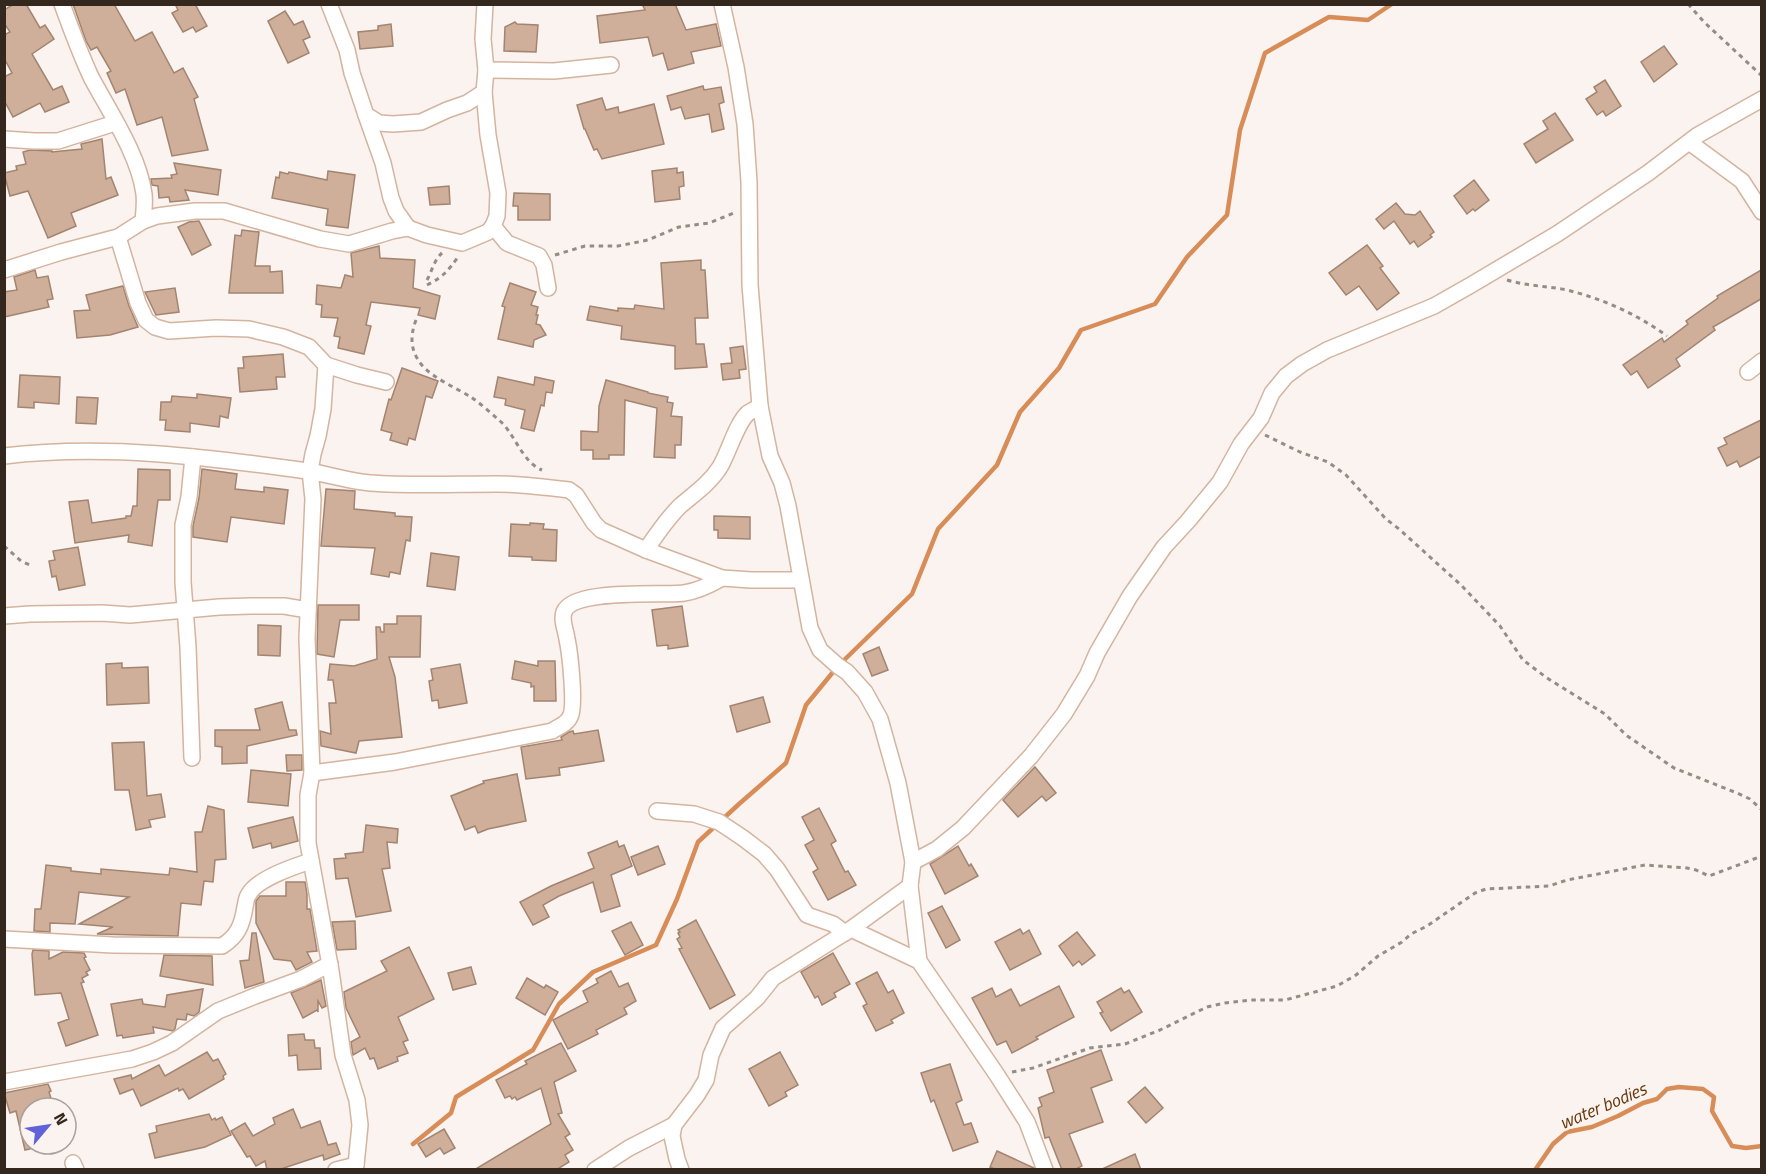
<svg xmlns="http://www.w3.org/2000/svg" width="1766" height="1174" viewBox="0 0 1766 1174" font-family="'Titillium Web',sans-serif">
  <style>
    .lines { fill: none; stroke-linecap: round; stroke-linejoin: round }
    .stream { stroke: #d88d58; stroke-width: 4.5 }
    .building { fill: #cfaf9a; stroke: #a28470; stroke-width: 1.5 }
    .minor-casing { stroke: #d4b49f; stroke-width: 18 }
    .path { stroke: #958c85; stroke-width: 3; stroke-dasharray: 4.5 4.5; stroke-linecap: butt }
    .minor { stroke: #fff; stroke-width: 15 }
    .labels { text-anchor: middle; stroke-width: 5; stroke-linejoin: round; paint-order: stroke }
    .water-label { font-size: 18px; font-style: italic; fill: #66350b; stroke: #faf3ef }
  </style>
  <rect width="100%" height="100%" fill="#faf3ef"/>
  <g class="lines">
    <g class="stream">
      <path d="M413,1144L451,1113L456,1097L533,1050L559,1004L593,972L656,945L677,899L698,842L739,804L786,763L806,705L838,666L912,594L938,529L997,465L1020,412L1059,368L1081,330L1155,304L1187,257L1227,215L1240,130L1265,53L1329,17L1368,20L1392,4"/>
      <path d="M1535,1170L1553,1144L1567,1132L1592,1127L1618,1116L1643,1103L1657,1099L1667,1089L1679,1087L1703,1089L1714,1097L1712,1111L1732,1146L1746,1148L1762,1146"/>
    </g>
  </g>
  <g class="building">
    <path d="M14,4H26L40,28L45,25L54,39L32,54L53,90L62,86L69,102L45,112L40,103L13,117L4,100V77L12,73L4,58V35L10,32L4,23V10Z"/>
    <path d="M73,4H114L135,41L152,32L174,73L183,68L198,97L194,99L208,150L172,156L162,117L137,125L125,89L116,93L107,73L111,71L97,47L91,50L86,41Z"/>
    <path d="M175,4H195L207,26L196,32L193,27L183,32L172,13L178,10Z"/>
    <path d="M642,4H675L686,30L716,24L721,46L691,52L694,63L668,70L663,53L653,56L648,37L600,43L597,16L645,10Z"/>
    <path d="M285,11L294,25L303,21L310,37L303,40L309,53L288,63L268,21Z"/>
    <path d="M515,22L517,24L538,25L536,52L504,51L505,27Z"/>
    <path d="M391,24L393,46L360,49L358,32L378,30V26Z"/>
    <path d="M1664,46L1677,64L1654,82L1641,62Z"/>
    <path d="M1605,80L1621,106L1606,116L1603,111L1597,115L1586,99L1597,92L1594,87Z"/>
    <path d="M703,86L704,90L721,87L724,102L719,104L724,129L712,132L709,114L685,119L681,107L671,110L667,96Z"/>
    <path d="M602,98L606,110L618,107L619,113L654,104L664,144L602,159L597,149L594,150L585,129H584L577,105Z"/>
    <path d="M1555,113L1573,140L1536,163L1524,144L1548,129L1543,121Z"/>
    <path d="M102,139L106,179L111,177L118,195L71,213L76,226L48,238L28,191L10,196L4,173L17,170L16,166L26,164L23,152L30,150L52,151V152L82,149L81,144Z"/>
    <path d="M174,163L221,170L218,195L185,190L189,200L170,202L169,197L159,198L158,186L152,185L151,179L172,178L171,175L177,174Z"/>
    <path d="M677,168V173L683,172L684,186L679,187L680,199L655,202L652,171Z"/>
    <path d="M328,171L355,175L348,228L326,225L328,209L272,198L276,177L279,178L280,172L288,174L289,172L327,180Z"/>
    <path d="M1474,180L1489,200L1475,211L1473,209L1467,214L1454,196Z"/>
    <path d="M449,186L450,204L430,205L428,188Z"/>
    <path d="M514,193L550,194V220H518V206H513Z"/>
    <path d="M1396,203L1405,214L1415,215L1420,211L1434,232L1430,235L1432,237L1418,247L1414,241L1410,244L1394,221L1384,229L1376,219Z"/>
    <path d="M199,221L211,245L192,255L178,227L189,222Z"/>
    <path d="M242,230L259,232L255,266H270V272L282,271L283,293H229L235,235L241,236Z"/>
    <path d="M1367,245L1383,266L1380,268L1399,293L1377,310L1359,286L1346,295L1329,273Z"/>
    <path d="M379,246L380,258L415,260L413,288L440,296L435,319L418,315L420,308L371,302L366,325L371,326L364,354L338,348L340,337L334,336L338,318L321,317L322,305L316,304L317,285L341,288L345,275L353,277L351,253Z"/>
    <path d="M701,260V270H705L708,318H695L696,344H704L707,367L675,369V346L621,339L622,326L587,320L590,306L618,311V308L634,309L635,305L664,309L661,263Z"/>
    <path d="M35,270L37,278L48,276L53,299L47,300L49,307L4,317V292L17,290L14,277Z"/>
    <path d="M1761,270V299L1713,327L1715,330L1676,359L1680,366L1648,388L1637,371L1631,375L1623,365L1662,338L1664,342L1688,324L1686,321L1718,298L1717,296Z"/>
    <path d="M510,283L536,292L531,305L538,307L536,315H538L536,324L540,325L546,335L534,340L533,347L498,339L505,307L502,306Z"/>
    <path d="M123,286L129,306L138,327L110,335L77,338L74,311L90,310L86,295Z"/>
    <path d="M175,288L179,312L156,315L145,292Z"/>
    <path d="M743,346L746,369L739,370L740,378L723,380L721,364L732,363L730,348Z"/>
    <path d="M283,354L285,377H276L277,389L240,392L238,368H244L243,357Z"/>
    <path d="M402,368L438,381L432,398L426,396L415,440L409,438L407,445L390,440L392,433L381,430L389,399L391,400Z"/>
    <path d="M20,375L60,377L59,404L34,402V408L18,407Z"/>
    <path d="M498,377L534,385L535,377L554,381L552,393L546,392L544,406L541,405L534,431L521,428L525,410L505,405L506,399L494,397Z"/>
    <path d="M606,380L648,392V393L668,397L667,402L673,403L671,416L682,417L681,445H675V458L654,457L657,408L625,400L624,455H609V459H593V450H581V431L598,432L599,406Z"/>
    <path d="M197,394L231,398L228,418L220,416L219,427L190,423V432L165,430L166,420H160L161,402H171L172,396L197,398Z"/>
    <path d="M77,397L98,398L96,424L76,423Z"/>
    <path d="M1761,420V456L1740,467L1737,461L1727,466L1718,448L1727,444L1724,438Z"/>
    <path d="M138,469L170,470V500H158L152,546L128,542L129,535L75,543L69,502L88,500L92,523L126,518V516H131L133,506H137Z"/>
    <path d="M202,469L237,474L235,489L264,492V487L288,490L284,524L231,517L227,542L193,537V526L199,498Z"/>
    <path d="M326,489L355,491L354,509L395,513V516L412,517L410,541L406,540L400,574L390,572L389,577L371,574L375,548L321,546Z"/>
    <path d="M714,516L750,517V539L718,538V530H714Z"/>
    <path d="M530,523L544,524L543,529L557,530L556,561L532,560V557L509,556L511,524L530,525Z"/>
    <path d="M78,547L85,585L59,590L56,576L52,577L49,561L55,560L53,551Z"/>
    <path d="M431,553L459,557L455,590L427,586Z"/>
    <path d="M318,605H359V620H340L334,657L317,654Z"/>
    <path d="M682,606L688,646L668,649V645L657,646L652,610Z"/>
    <path d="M397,616H421L420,657H389L395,677L402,737L359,741L356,753L321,746L320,731L331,734L329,703H336L333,680H328L330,664L354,666L377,659L376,627H380L381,632H384V624H397Z"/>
    <path d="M258,625L281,626L280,656L258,655Z"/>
    <path d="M879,647L888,670L872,676L863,654Z"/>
    <path d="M515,661L538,666V661H555L556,701H534V686L531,687V683L512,679Z"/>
    <path d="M122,663V668L148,667L149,703L107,705L106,664Z"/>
    <path d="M460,664L467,703L439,708L438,700L432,701L429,681L433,680L431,669Z"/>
    <path d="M763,697L770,722L737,732L730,706Z"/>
    <path d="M282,702L289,730H296L297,735L247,746V763L222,764V747L215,746V730H260L255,709Z"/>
    <path d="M598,730L604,761L559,768L560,775L526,779L521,747L562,740L561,737L569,732L573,731L574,734Z"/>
    <path d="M144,742L147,796L161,794L165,817L149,820L151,827L136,830L129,790H115L112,743Z"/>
    <path d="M286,755H302V770L287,771Z"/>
    <path d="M1035,767L1056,793L1046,801L1042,796L1018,817L1003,800Z"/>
    <path d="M251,770L291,774L288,806L248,802Z"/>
    <path d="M517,774L526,821L488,829L478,833L475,826L465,830L451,796L484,783L483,781Z"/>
    <path d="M208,806L224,810L226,859L215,860L213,882L204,881L201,905L181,903L178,936L97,934L113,927L79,924L129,897L79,892L75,924L50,923V932L34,931L35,909H41L46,865L71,868V871L101,874V869L169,875L170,868L197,872L195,832H202Z"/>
    <path d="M819,808L836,841L831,844L845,872L848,871L856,885L828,900L813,872L818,869L805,845L814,840L802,817Z"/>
    <path d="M293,817L298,841L272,848L271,843L253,848L248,828Z"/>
    <path d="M366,825L398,829L397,843L387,842L390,868L382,869L391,911L356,917L348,878L336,879L334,859L346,858L345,854L363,852Z"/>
    <path d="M617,841L619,847L624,845L632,866L611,875L620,906L601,912L593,882L559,896L543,905L549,917L533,925L520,902L551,886L594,868L588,853Z"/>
    <path d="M658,846L665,864L638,875L631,857Z"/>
    <path d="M958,846L969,866L971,864L978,876L945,894L930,864Z"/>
    <path d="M286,882H305L307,894V909H310L317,951L307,952L312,962L296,970L291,961L274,959L256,923V901L260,896H286Z"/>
    <path d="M942,906L960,940L946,948L928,913Z"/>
    <path d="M696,920L735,995L710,1009L679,949L682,948L677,939L680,937L678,933L680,932L678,930Z"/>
    <path d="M355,921L356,949L337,950L332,922Z"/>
    <path d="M631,922L643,945L625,955L612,931Z"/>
    <path d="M1020,929L1023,934L1029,930L1041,954L1010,970L995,942Z"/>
    <path d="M1077,932L1095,955L1082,965L1079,961L1073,966L1059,946Z"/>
    <path d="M252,933H256L264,982L245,988L240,961L249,960Z"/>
    <path d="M409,947L434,999L398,1017L408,1040L403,1042L408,1053L397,1057L398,1061L378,1069L374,1058L370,1059L365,1048L353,1055L351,1042L360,1037L346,1008L344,992L387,971L381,961Z"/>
    <path d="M33,950L49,951V959L63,952L84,953L86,957L84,958L90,970L86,972L88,975L82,978L84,982L81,983L98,1035L66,1046L58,1023L69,1019L61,993L35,995L32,954Z"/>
    <path d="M833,953L850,984L834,993L836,997L822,1005L818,996L815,998L801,972Z"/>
    <path d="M164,955L212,956L213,985L160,976Z"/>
    <path d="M471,967L476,984L453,990L448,973Z"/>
    <path d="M611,971L619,987L628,983L636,1001L624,1008L627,1014L596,1030L598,1034L568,1049L553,1020L588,1002L583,991L598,983L596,979Z"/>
    <path d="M877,972L888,993L893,990L904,1013L891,1020L893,1023L876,1031L863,1006L867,1004L856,983Z"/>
    <path d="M527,978L544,988L546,985L558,992L545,1015L516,998Z"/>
    <path d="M321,980L326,1006L322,1008L318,1001V1012L317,1010L303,1018L291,993Z"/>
    <path d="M1059,986L1074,1017L1036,1037L1038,1039L1012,1053L1006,1041L997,1045L972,998L992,988L996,997L1011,989L1020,1006Z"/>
    <path d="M1121,988L1124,993L1129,990L1142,1012L1111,1031L1100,1013L1103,1012L1097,1002Z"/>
    <path d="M203,989L199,1012L194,1016L187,1014L186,1020L177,1019L175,1029L173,1031L153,1027L154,1033L123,1038L122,1035L117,1036L111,1004L142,999L143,1004L165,1007L167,995Z"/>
    <path d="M304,1034L305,1040H314L315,1048H320L321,1069L298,1070L297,1055L289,1056L288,1035Z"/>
    <path d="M561,1043L576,1071L554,1082L562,1113L558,1114L570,1134L565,1137L573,1150L565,1155L569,1162L556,1170H474L551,1124L541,1088L517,1100L515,1097L512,1099L510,1096L505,1098L496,1080L527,1064L525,1061Z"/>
    <path d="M1101,1050L1112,1080L1091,1088L1103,1122L1069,1134L1082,1166L1074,1170H1062L1049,1137L1045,1138L1038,1108L1042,1106L1039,1098L1054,1092L1047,1070Z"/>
    <path d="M207,1052L213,1061L218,1059L226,1074L223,1076L224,1079L189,1099L183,1089L179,1091L178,1088L141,1106L133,1089L120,1094L114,1079L131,1075L132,1079L159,1065L165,1076Z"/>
    <path d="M780,1052L798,1085L785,1092L787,1096L769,1106L749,1069Z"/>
    <path d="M950,1064L962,1100L956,1103L964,1125L971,1123L978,1142L953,1151L934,1100L931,1102L921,1073Z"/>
    <path d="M48,1084L51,1091L49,1092L54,1108H30V1149L25,1150L16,1111L10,1113L4,1093Z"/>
    <path d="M1145,1087L1163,1108L1146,1123L1128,1102Z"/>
    <path d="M293,1109L301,1128L320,1121L328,1145L336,1143L340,1154L324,1160L323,1155L278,1170H267L265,1161L256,1166L250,1156L247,1157L231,1131L245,1123L253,1136L275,1124L273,1118Z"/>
    <path d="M209,1114L212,1120L215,1118L216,1120L222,1117L231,1135L205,1147L155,1158L149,1134L157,1132L156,1126Z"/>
    <path d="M444,1129L455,1148L444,1154L440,1148L426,1157L418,1144Z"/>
    <path d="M997,1151L1034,1168V1170H997L990,1167Z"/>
    <path d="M1135,1154L1141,1170H1100Z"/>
  </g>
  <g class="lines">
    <g class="minor-casing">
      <g id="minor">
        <path d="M329,4L347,50L352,73L366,115L379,123L393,124L421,122L447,110L467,103L484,92"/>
        <path d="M722,4L736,67L745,124L749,182L750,285L760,406L770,456L782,483L788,506L810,628L820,650L838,666L847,672L865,692L880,719L898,783L913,862L910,886L919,961L997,1075L1027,1122L1045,1170"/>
        <path d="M486,70L554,71L611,65"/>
        <path d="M366,115L383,163L391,198L396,211L408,228"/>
        <path d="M4,139L34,141H58L115,123"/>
        <path d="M1689,142L1742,181L1762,212"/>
        <path d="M143,221L157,216L195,211H224L320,239L349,244L392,231L408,228L427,235L462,243L488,232L493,226L497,216L498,193L488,135L484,92L486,70L483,39L485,4"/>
        <path d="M493,226L507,243L539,256L544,265L548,288"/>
        <path d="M118,237L138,303L146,320L155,327L169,331L216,328L249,329L283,337L309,347L326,365L357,375L386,382"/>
        <path d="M4,270L61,252L118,237L143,221C144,212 145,203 144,194C139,155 109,111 91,77C80,53 71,29 62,4"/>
        <path d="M326,365L323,409L318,436L313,454L310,471L313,499L307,638L312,773L308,795V843L331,971L343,1055L357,1100L360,1125L356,1165L354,1170"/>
        <path d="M1748,372L1762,361"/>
        <path d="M4,456C105,444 207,457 307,471C328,474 348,481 370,483C412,486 455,484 497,484C521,484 545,487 569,490L576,495L594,523L601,530L646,550L722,578L751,580H801"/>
        <path d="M646,550C656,535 667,519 680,506C694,494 710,483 720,467C729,452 736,424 748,413C752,411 757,408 760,406"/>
        <path d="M4,616L30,614L102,613L130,615L219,607L251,606H284L308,610"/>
        <path d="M192,758L188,647L183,582V525L189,497L193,457"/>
        <path d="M312,773L395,762L552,731C558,727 567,724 570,717C576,707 570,653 567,639C566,631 561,620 564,612C573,588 662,596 684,593C698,591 710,585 722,578"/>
        <path d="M657,811L694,814L719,822L743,838L764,854L777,869L807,915L833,924L845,933"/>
        <path d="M913,862L937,849L963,828L1031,756L1064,714L1087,676L1097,653L1130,596L1164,547L1188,521L1220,482L1241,444L1261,418L1272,393L1286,376L1302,364L1327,350L1434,306L1471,285L1557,234L1648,173L1698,135L1762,99"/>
        <path d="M851,929L919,961"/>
        <path d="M4,939L113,945L222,946C238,936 242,925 245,907C246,903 246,897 249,894C257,879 295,866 311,861"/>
        <path d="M4,1082L132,1059L153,1052L172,1043L218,1011L255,996L301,979L330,964"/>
        <path d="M73,1163L76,1170"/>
        <path d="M336,1170L356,1165"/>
        <path d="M595,1170L629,1148L674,1125"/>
        <path d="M681,1170L677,1159L672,1136L674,1125L697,1095L706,1080L711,1055L723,1028L757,998L773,978L851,929L910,886"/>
      </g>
    </g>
    <g class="path">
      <path d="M1688,4L1704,22L1762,76"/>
      <path d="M555,255L585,246H618L648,240L679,227L709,223L734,213"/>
      <path d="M427,280C432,271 434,260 442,253"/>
      <path d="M1507,280C1527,286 1547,286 1567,290C1603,299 1637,314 1667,336"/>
      <path d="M427,285C443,277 448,271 458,257"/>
      <path d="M416,320C410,336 410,350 421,364C431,377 456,388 471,397C481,404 491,413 500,421C515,434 522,462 542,470"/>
      <path d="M1265,435L1300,452L1328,462L1346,475L1386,519L1399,529L1461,585L1481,606L1500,626L1523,660L1547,678L1605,714L1626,735L1674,768L1737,793L1750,799L1762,810"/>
      <path d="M4,546L21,561L30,565"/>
      <path d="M1012,1072L1033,1068L1090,1048L1125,1044L1160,1030L1207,1007L1225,1003L1251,1000H1285L1337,986L1356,975L1378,956L1402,942L1411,934L1427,926L1475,893L1486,889L1549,886L1567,880L1645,865L1687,868L1696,870L1709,876L1762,856"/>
    </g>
    <use href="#minor" class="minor"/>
  </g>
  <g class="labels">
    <g class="water-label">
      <text transform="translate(1603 1106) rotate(-23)" y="6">water bodies</text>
    </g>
  </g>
  <rect width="1766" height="1174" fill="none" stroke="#33271e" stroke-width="12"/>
  <g transform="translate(48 1126) rotate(61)"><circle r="28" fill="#faf3ef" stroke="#aaa19b" stroke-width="1.5"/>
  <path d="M0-4.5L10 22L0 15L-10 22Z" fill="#6062da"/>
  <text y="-9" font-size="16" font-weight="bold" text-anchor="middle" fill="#33271e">N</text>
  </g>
</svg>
